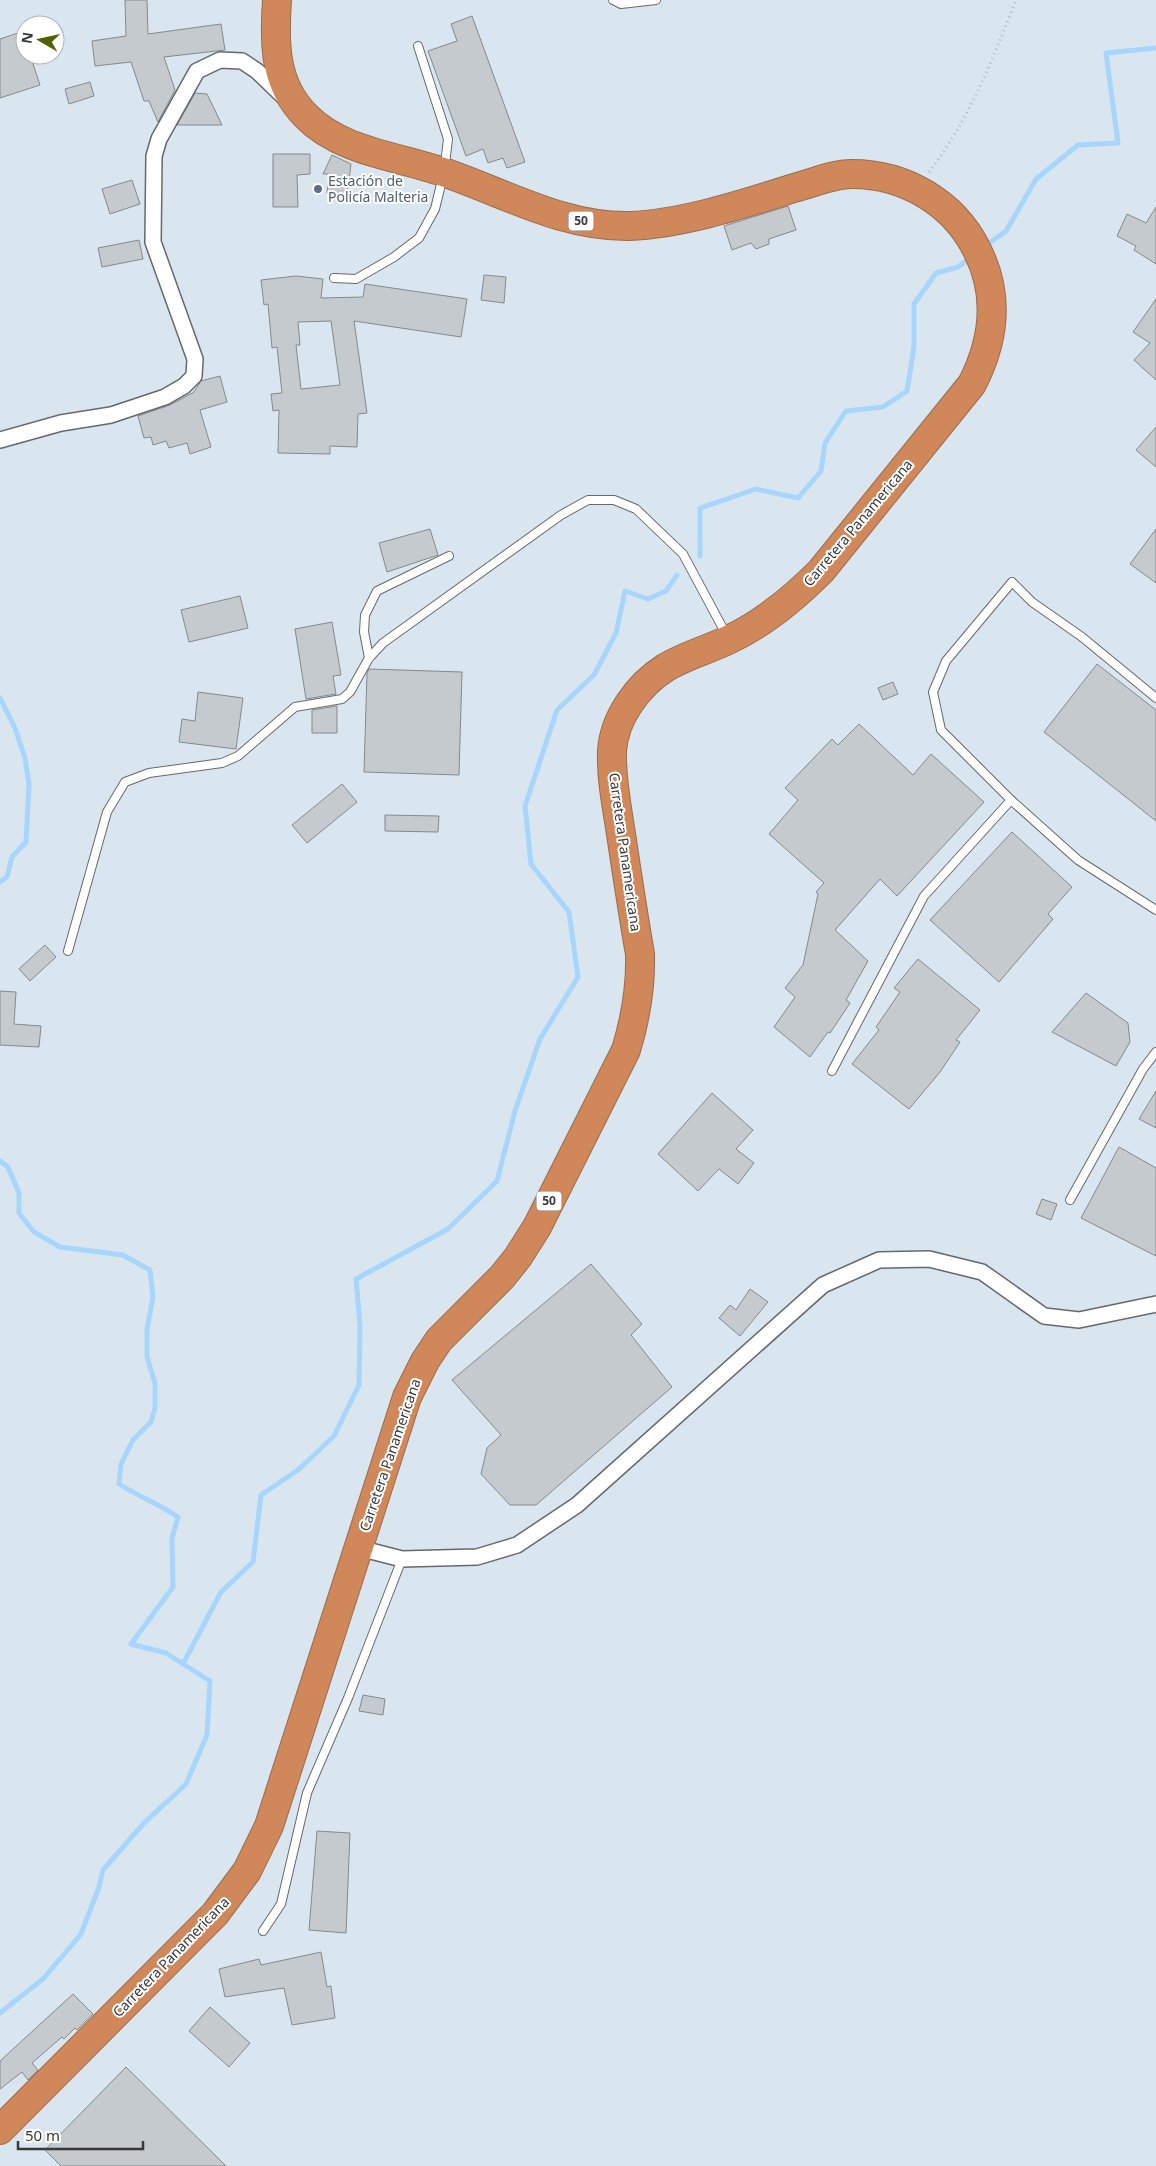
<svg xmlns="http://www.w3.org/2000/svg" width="1156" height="2166" viewBox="0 0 1156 2166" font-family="'Noto Sans',sans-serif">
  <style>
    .built { fill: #dae6ef; fill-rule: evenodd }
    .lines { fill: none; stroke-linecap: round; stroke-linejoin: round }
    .stream { stroke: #a7d5fc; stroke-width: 5 }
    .building { fill: #c5cace; stroke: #85898d; fill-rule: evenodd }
    .lane-casing { stroke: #65696c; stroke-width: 10 }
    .street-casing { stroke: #65696c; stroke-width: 18 }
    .highway-casing { stroke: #9a6c4e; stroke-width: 30 }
    .path { stroke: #b5b9bc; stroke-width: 3; stroke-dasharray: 1 4; stroke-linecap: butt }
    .lane { stroke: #fff; stroke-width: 8 }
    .street { stroke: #fff; stroke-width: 15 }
    .highway { stroke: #d08759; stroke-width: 28 }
    .service-dot { fill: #5c6f8a; stroke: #fff; stroke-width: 2 }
    .labels { text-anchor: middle; stroke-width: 4; stroke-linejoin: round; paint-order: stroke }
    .shield { fill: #fff; stroke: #737476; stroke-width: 1 }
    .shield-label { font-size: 12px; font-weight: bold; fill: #37393b }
    .service-label { font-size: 14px; fill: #4e5e75; stroke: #fff; text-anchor: start }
    .street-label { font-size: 14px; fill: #37393b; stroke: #fff }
  </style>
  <rect width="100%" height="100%" fill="#ecf1f5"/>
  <path class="built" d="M0,0H1156V2166H0ZM25,25H55V55H25Z"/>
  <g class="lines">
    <g class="stream">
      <path d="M984,247L1006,231L1036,179L1078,145L1118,143L1106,53L1156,48"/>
      <path d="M700,556V508L756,489L798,498L821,471L825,443L846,411L883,407L907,391L914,347V304L936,273L958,267L971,257"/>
      <path d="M0,698L15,728L25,758L29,784L26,842L12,857L7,877L0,882"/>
      <path d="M0,1161L8,1167L19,1193V1213L34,1232L60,1247L123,1255L150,1270L153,1297L147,1329V1357L155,1383V1408L151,1422L133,1440L121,1464L119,1484C138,1496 159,1504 178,1517L172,1538L173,1587L131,1644L166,1653L210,1681L207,1735L186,1784L144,1823L103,1870L99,1887L81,1934L44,1978L0,2013"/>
      <path d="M183,1664L221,1592L253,1562L261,1495L298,1470L334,1436L359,1385L360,1325L356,1279L448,1229L497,1181L515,1111L540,1039L578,977L569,912L531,864L525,806L557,710L594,675L616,633L625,591L648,599L666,591L677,575"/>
    </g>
  </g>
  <g class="building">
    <path d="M125,0H147L148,34L221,24L225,50L164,57L175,90L158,122L149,101H144L131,62L95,66L92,41L126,36Z"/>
    <path d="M472,16L525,162L507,168L503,158L488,163L483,149L466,156L428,51L457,41L451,24Z"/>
    <path d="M21,32L25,42V55H30L40,85L0,98V39Z"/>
    <path d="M90,82L94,96L69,104L65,89Z"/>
    <path d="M195,93L207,94L222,125H177Z"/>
    <path d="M273,154H310V174L297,175L298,207H273Z"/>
    <path d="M332,155L351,164L347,196L327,193L329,174H323Z"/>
    <path d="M132,180L140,204L110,214L102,189Z"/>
    <path d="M788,206L796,230L769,239V244L756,249L751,243L732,250L724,226Z"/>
    <path d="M1156,207V264L1134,250L1136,246L1117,236L1127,214L1146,223Z"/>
    <path d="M139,240L143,259L102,267L98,248Z"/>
    <path d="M484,275L506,277L504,303L481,300Z"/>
    <path d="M296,276L323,279L321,298L363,297L365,284L467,299L461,337L354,321L367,413L358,414L357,447L330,446V454L278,453L279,410L273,411L271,394L282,393L277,347L272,348L268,304L264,305L261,280ZM331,321L340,385L301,389L296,345H300L298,322Z"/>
    <path d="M1156,299V380L1134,360L1150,343L1133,332Z"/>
    <path d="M220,376L227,402L200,410L211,447L190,454L187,443L169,448L166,441L153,445L151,437L144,438L138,416L170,405L194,392L201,381Z"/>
    <path d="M1156,427V467L1136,450Z"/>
    <path d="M430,529L438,555L387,572L379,543Z"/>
    <path d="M1156,529V583L1130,564Z"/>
    <path d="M240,596L248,628L189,642L181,610Z"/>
    <path d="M332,622L341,675L333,676L336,694L306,699L295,629Z"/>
    <path d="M1097,664L1156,710V821L1044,732Z"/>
    <path d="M369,669L462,672L459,775L364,772L367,673Z"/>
    <path d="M893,682L898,694L883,700L878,688Z"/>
    <path d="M198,692L243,698L236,749L179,742L182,719L195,721Z"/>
    <path d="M337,706V733H312V710Z"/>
    <path d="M859,724L913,775L931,754L984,802L897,896L880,879L835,930L868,961L846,1000L850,1003L830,1033L828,1032L810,1057L774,1027L795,997L785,988L803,965L818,894L816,892L824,883L769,834L798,800L785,788L832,739L838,745Z"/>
    <path d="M342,784L357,802L307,843L292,825Z"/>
    <path d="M385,815L439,816L438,832L385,831Z"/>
    <path d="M1012,832L1072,887L1048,914L1053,919L999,982L930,920Z"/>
    <path d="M45,945L56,957L30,981L19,969Z"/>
    <path d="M918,959L980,1010L956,1040L960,1042L940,1072L909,1109L852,1064L879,1030L876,1027L900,992L894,988Z"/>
    <path d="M0,991L16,992L14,1024L41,1026L39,1047L0,1045Z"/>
    <path d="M1086,993L1128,1023L1130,1042L1116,1066L1052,1032Z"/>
    <path d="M1156,1091V1128L1139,1119Z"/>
    <path d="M712,1093L753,1130L736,1149L754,1163L738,1184L719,1169L698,1191L658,1154Z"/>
    <path d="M1119,1147L1156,1168V1256L1081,1218Z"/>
    <path d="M1042,1199L1057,1204L1051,1220L1036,1214Z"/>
    <path d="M591,1264L642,1324L631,1335L672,1387L536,1505H510L481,1474L487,1448L501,1435L452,1380Z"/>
    <path d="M750,1289L768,1302L740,1336L719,1318L730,1305L736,1310Z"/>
    <path d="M363,1695L385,1699L383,1715L359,1711Z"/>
    <path d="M317,1831L350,1833L346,1933L309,1930Z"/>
    <path d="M321,1952L327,1987L331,1986L335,2018L292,2025L284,1988L225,1997L219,1969L259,1959L261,1965Z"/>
    <path d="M73,1994L93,2014L77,2030L75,2028L64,2039L62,2037L32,2063L38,2070L28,2080L22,2072L0,2089V2061Z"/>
    <path d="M210,2007L250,2043L229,2067L189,2031Z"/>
    <path d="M126,2067L226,2166H61L45,2150Z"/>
  </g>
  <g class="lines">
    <g class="lane-casing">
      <g id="lane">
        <path d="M613,0L621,4L656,0"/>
        <path d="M334,278L356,279L394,257L419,238L435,209L444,172L448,139L418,46"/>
        <path d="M369,658L364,632L365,615L377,591L449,556"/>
        <path d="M1156,698L1082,637L1032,602L1012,582L946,661L933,692L941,730L1011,800L1078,860L1156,910"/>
        <path d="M68,951L107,812L125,782L149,773L222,763L238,756L295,707L342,699L350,692L369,658L383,643L561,515L588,500H614L636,509L683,554L727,636"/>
        <path d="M832,1071L924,896L1011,800"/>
        <path d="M1070,1200L1143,1069L1156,1052"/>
        <path d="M263,1931L281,1904L307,1793L348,1698L402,1559"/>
      </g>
    </g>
    <g class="street-casing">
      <g id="street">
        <path d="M0,440L61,423L111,415L165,397L184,386L194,376L195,359L153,242L154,156L159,139L197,71L220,60L242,61L257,71L284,97"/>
        <path d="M359,1548L402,1559L477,1557L517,1545L577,1505L823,1285L879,1260L929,1259L982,1272L1044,1316L1079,1320L1156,1304"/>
      </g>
    </g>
    <g class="highway-casing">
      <path id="highway" d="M0,2130L215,1914L247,1871L269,1826L407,1397L425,1361L439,1340L502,1277L518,1257L537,1227L626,1050C636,1017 641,988 640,954C633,914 627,874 621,834C617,807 611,779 612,751C614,718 638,685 665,668C684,656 707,650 728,640C763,624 794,598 821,571L972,384C994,341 1000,295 977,250C954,203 905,174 852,174C832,174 814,183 794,188C743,204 683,224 629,226C562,227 505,193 443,172C398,156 341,152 306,116C274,84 274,43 277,0"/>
    </g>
    <path class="path" d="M929,172C970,118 991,63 1016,0"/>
    <use href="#lane" class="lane"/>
    <use href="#street" class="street"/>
    <use href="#highway" class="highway"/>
  </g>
  <circle class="service-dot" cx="318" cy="189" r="5"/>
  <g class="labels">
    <g class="shield">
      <rect x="568.5" y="211.5" width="25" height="19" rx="4"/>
      <rect x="536.5" y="1191.5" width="25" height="19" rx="4"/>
    </g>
    <g class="shield-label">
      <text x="581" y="225">50</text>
      <text x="549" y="1205">50</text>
    </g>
    <g class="service-label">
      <text x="328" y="186">Estación de<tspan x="328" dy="16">Policía Malteria</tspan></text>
    </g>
    <g class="street-label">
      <text transform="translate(858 523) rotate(-50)" y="5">Carretera Panamericana</text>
      <text transform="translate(625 852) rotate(82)" y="5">Carretera Panamericana</text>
      <text transform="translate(390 1455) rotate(-71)" y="5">Carretera Panamericana</text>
      <text transform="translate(171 1957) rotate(-46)" y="5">Carretera Panamericana</text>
    </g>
  </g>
  <g transform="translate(40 40) rotate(279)"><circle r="24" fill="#ffffff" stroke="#afb0b1"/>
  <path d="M0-4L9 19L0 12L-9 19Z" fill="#516003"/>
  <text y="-8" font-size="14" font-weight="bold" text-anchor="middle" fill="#37393b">N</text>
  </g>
  <path d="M18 2141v8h125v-8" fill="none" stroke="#37393b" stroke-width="2.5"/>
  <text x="25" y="2141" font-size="15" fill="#37393b" stroke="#ffffff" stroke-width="4" paint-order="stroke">50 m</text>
</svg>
